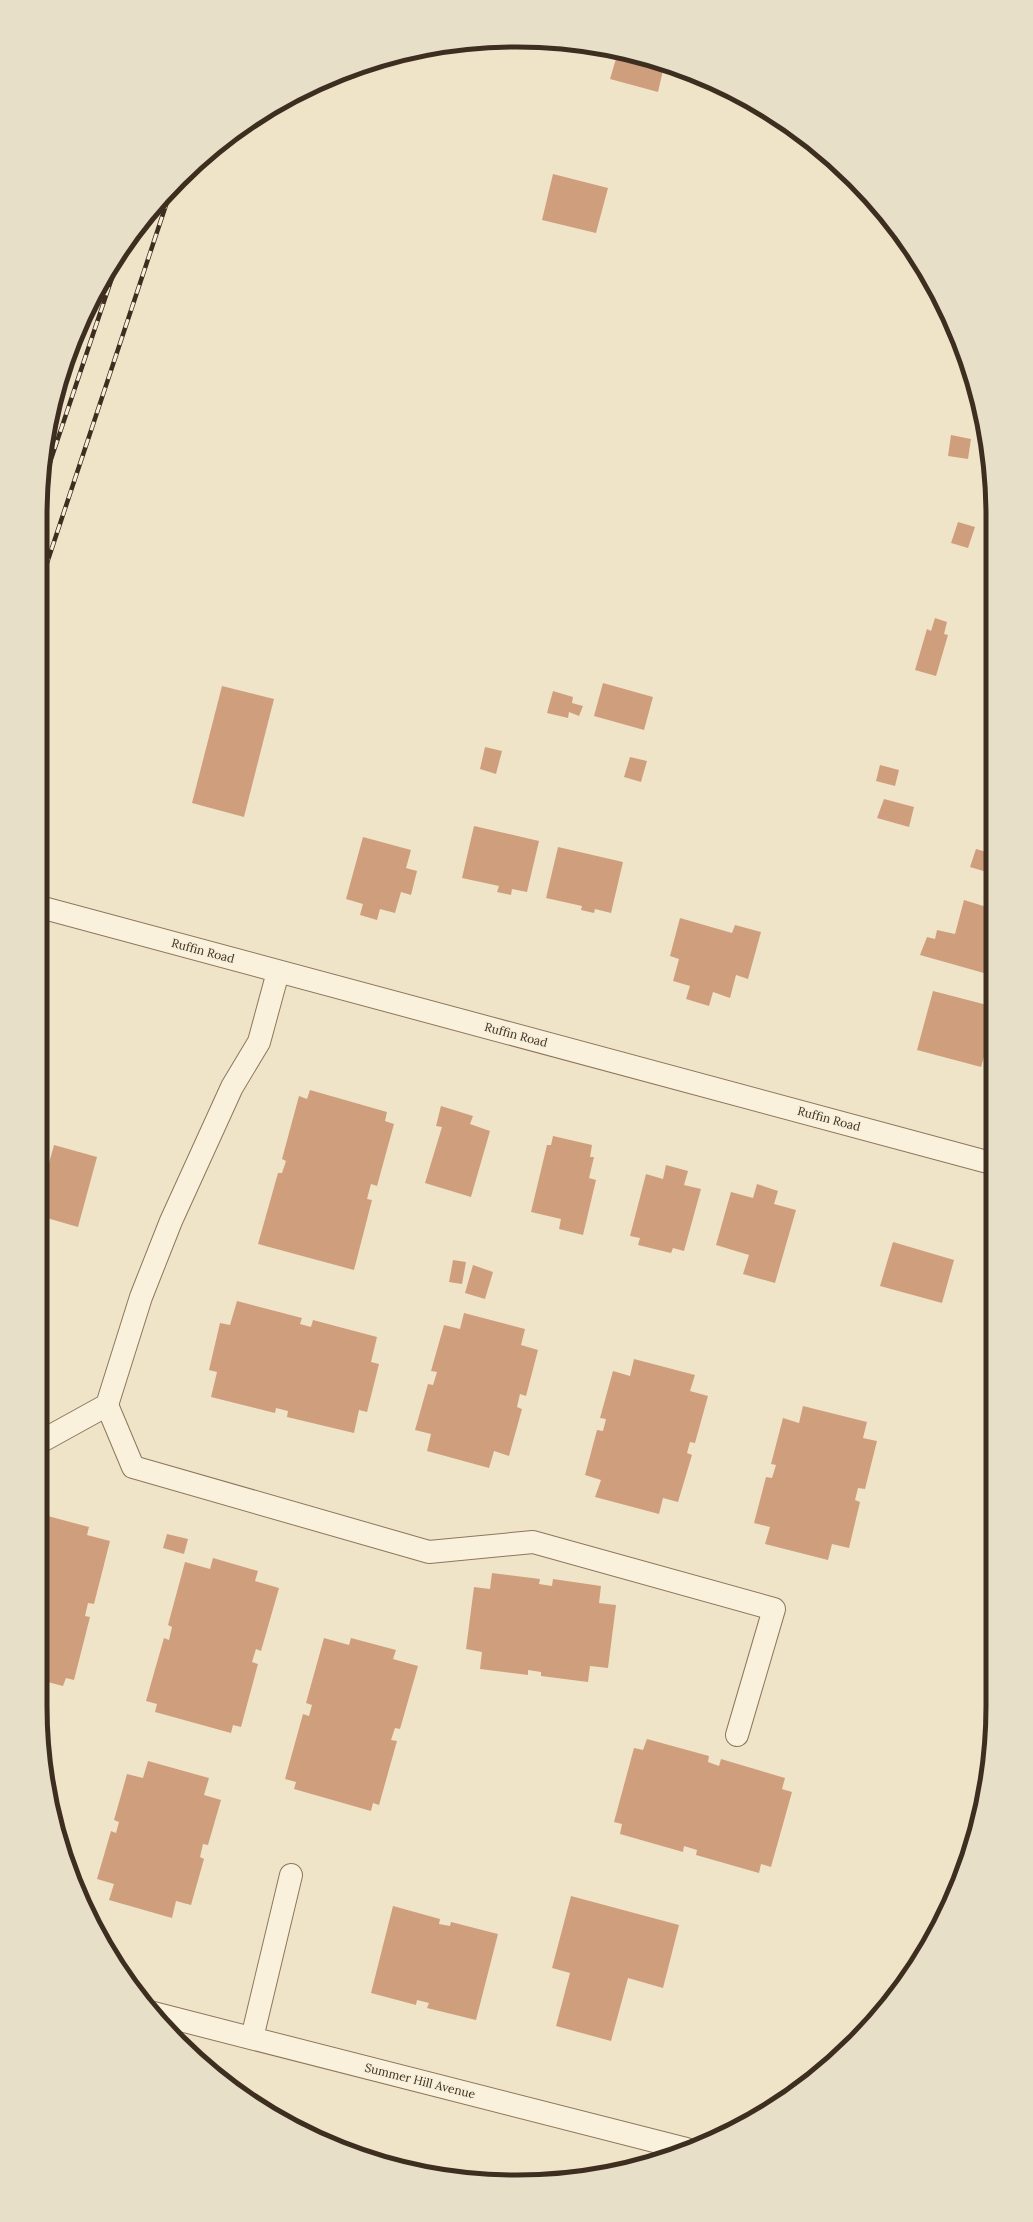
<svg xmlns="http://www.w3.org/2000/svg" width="1033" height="2222" viewBox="0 0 1033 2222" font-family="Lora,serif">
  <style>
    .building { fill: #cf9f7d }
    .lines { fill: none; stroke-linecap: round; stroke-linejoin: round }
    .minor-casing { stroke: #8d765c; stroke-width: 24 }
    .minor { stroke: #faf1dc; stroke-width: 22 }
    .rail-casing { stroke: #3d2e20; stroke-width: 4.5 }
    .rail { stroke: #f7eed8; stroke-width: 3; stroke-dasharray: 9; stroke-linecap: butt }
    .labels { text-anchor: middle; stroke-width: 3; stroke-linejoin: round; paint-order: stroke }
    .street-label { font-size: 12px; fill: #3d2e20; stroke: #f7eed8 }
    .rim { fill: none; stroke: #3d2e20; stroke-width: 5 }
  </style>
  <rect width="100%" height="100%" fill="#f0e4c8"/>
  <g class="building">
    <path d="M618,52L664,66L658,92L610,79Z"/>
    <path d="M553,174L608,188L596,233L542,220Z"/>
    <path d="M951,435L971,439L968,459L948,456Z"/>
    <path d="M958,522L975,527L968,548L951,543Z"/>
    <path d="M935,618L947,622L944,634L948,635L936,676L915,670L927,629L931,631Z"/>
    <path d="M603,683L653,697L644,730L594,716Z"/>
    <path d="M222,686L274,699L244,817L192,803Z"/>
    <path d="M553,691L573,697L572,703L583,706L579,716L569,712L568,718L547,713Z"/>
    <path d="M485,747L502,751L496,774L480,769Z"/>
    <path d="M630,757L647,761L641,782L624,777Z"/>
    <path d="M880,765L899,770L895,786L876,781Z"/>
    <path d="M884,799L914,807L909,827L877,818Z"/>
    <path d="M474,826L539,841L527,892L512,889L511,895L497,892L499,886L462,878Z"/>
    <path d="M363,837L411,850L406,868L417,871L411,895L401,892L395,913L380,909L377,920L360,915L363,904L346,899Z"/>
    <path d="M558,847L623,862L611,913L595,909L594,913L581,910L582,906L546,898Z"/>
    <path d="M976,849L990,853V873L970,867Z"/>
    <path d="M964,900L990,908L991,975L920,955L927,937L935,939L937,930L955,934Z"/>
    <path d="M680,918L732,933L735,925L761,932L748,979L736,975L730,998L713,992L709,1006L686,999L690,986L673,981L679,959L670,956Z"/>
    <path d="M933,991L991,1006V1032L981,1067L917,1050Z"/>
    <path d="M310,1090L387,1112L385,1121L394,1124L377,1186L371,1184L367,1199L372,1200L354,1270L258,1244L278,1173H282L286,1161L282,1159L299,1096L307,1099Z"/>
    <path d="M441,1106L473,1116L470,1124L490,1131L471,1197L425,1183L442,1127L436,1126Z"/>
    <path d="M553,1136L592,1145L590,1157H594L589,1178L596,1180L583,1235L559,1229L561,1219L531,1212L547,1145H551Z"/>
    <path d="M54,1145L97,1157L78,1227L40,1216V1196Z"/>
    <path d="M666,1165L688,1171L684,1185L701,1189L684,1251L673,1248L671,1253L638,1245L640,1238L630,1236L646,1174L663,1179Z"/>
    <path d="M757,1184L778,1191L774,1204L796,1210L775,1283L743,1274L749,1255L716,1245L731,1192L753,1198Z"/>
    <path d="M893,1242L954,1260L942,1303L880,1286Z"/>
    <path d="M453,1260L466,1262L462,1284L449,1282Z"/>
    <path d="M473,1265L493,1272L485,1299L465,1293Z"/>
    <path d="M237,1301L302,1318L300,1324L311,1327L313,1320L377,1337L371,1362L379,1364L367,1412L359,1410L354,1433L287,1417L288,1411L276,1408L275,1413L211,1397L217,1372L209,1370L220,1323L230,1325Z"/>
    <path d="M464,1313L525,1329L521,1345L538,1350L526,1396L520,1394L517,1407L522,1409L509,1456L494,1451L489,1468L427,1451L431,1434L415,1430L428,1384L433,1385L437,1372L431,1371L444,1325L460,1329Z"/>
    <path d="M634,1359L695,1375L690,1391L708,1396L695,1443L690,1442L687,1453L692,1455L678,1502L663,1498L659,1514L595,1497L601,1480L585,1475L597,1430L603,1431L606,1419L600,1418L613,1371L630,1376Z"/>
    <path d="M803,1406L867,1422L863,1438L877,1441L865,1489L858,1488L855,1500L860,1502L849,1548L832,1544L828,1560L765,1544L770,1527L754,1523L766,1477L772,1478L776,1465L771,1464L783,1418L799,1423Z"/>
    <path d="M44,1515L89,1527L87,1535L110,1541L94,1604L88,1603L85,1616L90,1617L74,1680L66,1678L63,1686L40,1680V1522L42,1523Z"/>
    <path d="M167,1534L188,1539L184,1554L163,1548Z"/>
    <path d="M213,1558L258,1571L255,1581L279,1588L261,1651L256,1649L252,1662L258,1664L241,1727L233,1725L231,1733L155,1712L157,1704L146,1701L164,1638L169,1640L172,1627L168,1625L185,1562L210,1569Z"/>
    <path d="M492,1573L540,1579L539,1584L552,1586L553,1579L601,1586L599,1603L616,1605L608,1668L590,1666L588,1682L541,1676V1672L528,1670V1675L480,1669L482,1652L466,1649L474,1587L490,1589Z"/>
    <path d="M324,1638L349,1645L351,1638L396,1650L393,1659L418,1666L400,1729L395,1728L391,1740L397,1741L379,1805L373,1803L371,1811L294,1789L296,1782L285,1779L303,1714L309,1716L312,1705L306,1703Z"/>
    <path d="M647,1739L709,1756L708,1762L719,1766L721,1759L785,1778L782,1789L792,1792L771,1867L761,1864L759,1873L696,1855L697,1850L684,1846L683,1852L620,1834L622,1824L614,1822L634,1748L643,1750Z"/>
    <path d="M148,1761L209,1778L204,1795L221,1800L208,1845L203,1844L200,1857L204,1859L191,1905L176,1901L172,1918L109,1900L114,1884L97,1879L111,1831L116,1833L119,1822L114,1820L127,1774L143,1778Z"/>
    <path d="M571,1896L679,1925L663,1988L628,1978L611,2041L556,2026L570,1973L552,1968Z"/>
    <path d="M393,1906L440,1919L439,1924L450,1926L451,1922L498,1934L476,2020L427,2008L429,2003L417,2000L416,2005L371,1993Z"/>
  </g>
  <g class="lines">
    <g class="minor-casing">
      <g id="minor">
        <path d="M40,907L991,1163"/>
        <path d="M107,1405L133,1467L429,1552L533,1542L774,1609L737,1735"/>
        <path d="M40,1442L107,1405L141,1297L171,1221L232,1087L259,1042L278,972"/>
        <path d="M153,2013L686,2149"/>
        <path d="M252,2038L291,1875"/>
      </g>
    </g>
    <use href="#minor" class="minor"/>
    <g class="rail-casing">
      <g id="rail">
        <path d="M43,483L121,251"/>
        <path d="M40,584L171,190"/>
      </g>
    </g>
    <use href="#rail" class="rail"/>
  </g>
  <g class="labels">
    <g class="street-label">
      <text transform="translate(203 951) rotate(15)" y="4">Ruffin Road</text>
      <text transform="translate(516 1035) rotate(15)" y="4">Ruffin Road</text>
      <text transform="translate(829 1119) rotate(15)" y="4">Ruffin Road</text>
      <text transform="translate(420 2081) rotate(14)" y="4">Summer Hill Avenue</text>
    </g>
  </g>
  <path d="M0 0H1033V2222H0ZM516 47H517A469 469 0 0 1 986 516V1706A469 469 0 0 1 517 2175H516A469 469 0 0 1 47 1706V516A469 469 0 0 1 516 47Z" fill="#e8dfc9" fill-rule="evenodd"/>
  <path class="rim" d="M516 47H517A469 469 0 0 1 986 516V1706A469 469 0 0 1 517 2175H516A469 469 0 0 1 47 1706V516A469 469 0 0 1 516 47Z"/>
</svg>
